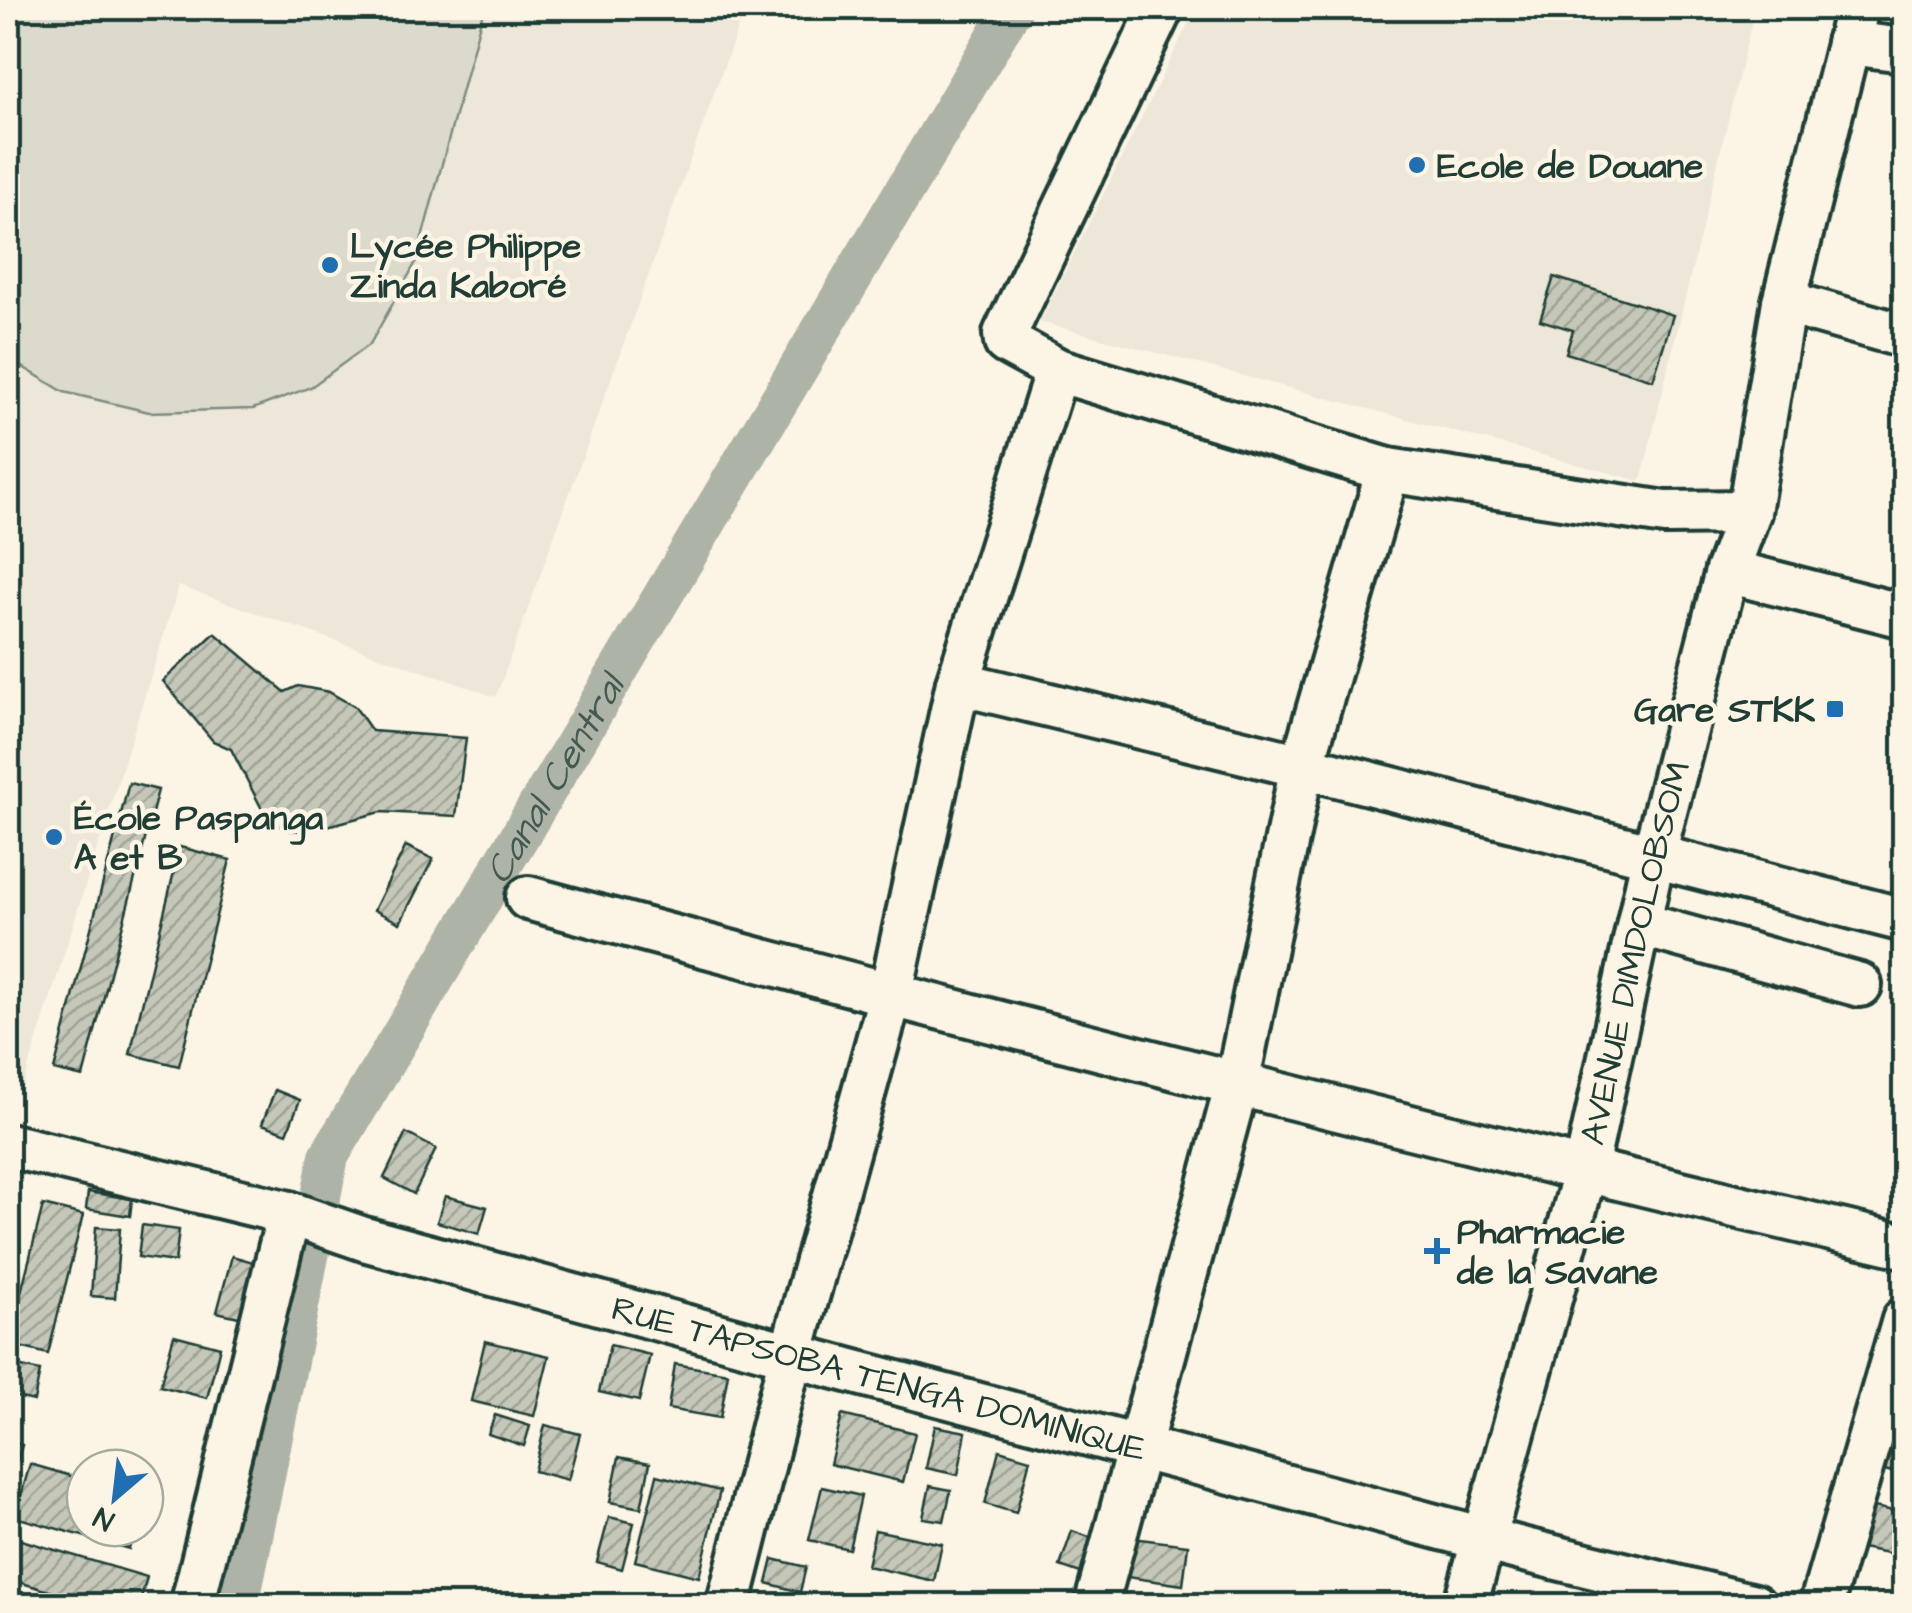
<svg xmlns="http://www.w3.org/2000/svg" width="1912" height="1613" viewBox="0 0 1912 1613" font-family="'Architects Daughter',sans-serif">
  <style>
    .built { fill: #ece7d8 }
    .pitch { fill: #dcdacc; stroke: #7e8c80; stroke-width: 2.5 }
    .lines { fill: none; stroke-linecap: round; stroke-linejoin: round }
    .canal { stroke: #aeb3a7; stroke-width: 40 }
    .building { fill: url(#building-hatch); stroke: #1f3d34; stroke-width: 2.5 }
    .minor-casing { stroke: #1f3d34; stroke-width: 50 }
    .minor { stroke: #fcf5e5; stroke-width: 42 }
    .poi-dot { fill: #1f6fb2; stroke: #fcf5e5; stroke-width: 4 }
    .labels { text-anchor: middle; stroke-width: 9; stroke-linejoin: round; paint-order: stroke }
    .poi-label { font-size: 35px; font-weight: bold; fill: #1f3d34; stroke: #fcf5e5; text-anchor: start }
    .street-label { font-size: 35px; fill: #1f3d34; stroke: #fcf5e5 }
    .water-label { font-size: 38px; font-style: italic; fill: #435a51; stroke: #fcf5e5 }
  </style>
  <defs>
    <pattern id="building-hatch" width="6" height="6" patternUnits="userSpaceOnUse" patternTransform="scale(2.5)"><rect width="6" height="6" fill="#c5c7b9"/><path d="M-1 1l2-2M0 6l6-6M5 7l2-2" fill="none" stroke="#9fa397"/></pattern>
  </defs>
  <rect width="100%" height="100%" fill="#fcf5e5"/>
  <filter id="ink" filterUnits="userSpaceOnUse"><feTurbulence type="fractalNoise" baseFrequency=".01" numOctaves="2"/><feDisplacementMap in="SourceGraphic" scale="20" xChannelSelector="R" yChannelSelector="G"/><feConvolveMatrix kernelMatrix="1 2 1 2 8 2 1 2 1" color-interpolation-filters="sRGB"/></filter>
  <g filter="url(#ink)">
    <g class="built">
      <path d="M8,8H745L496,697L179,586L21,1092L8,1088Z"/>
      <path d="M1196,8H1755L1641,481L1040,322Z"/>
    </g>
    <path class="pitch" d="M8,8H484L415,264L370,344L311,387L253,409L149,412L64,392L8,358Z"/>
    <g class="lines">
      <path class="canal" id="s1" d="M239,1606L329,1156L1013,8"/>
    </g>
    <g class="building">
      <path d="M1554,277L1673,315L1653,380L1566,353L1573,330L1540,320Z"/>
      <path d="M215,633L285,692L298,686L329,692L355,707L372,731L466,738L456,816L381,812L308,831L286,830L265,815L231,749L213,741L163,681Z"/>
      <path d="M129,783L158,790L83,1077L54,1070Z"/>
      <path d="M406,846L433,859L400,923L374,910Z"/>
      <path d="M180,847L230,860L179,1066L130,1054Z"/>
      <path d="M275,1090L300,1100L287,1133L262,1124Z"/>
      <path d="M406,1133L436,1149L414,1194L384,1178Z"/>
      <path d="M88,1192L132,1199L130,1216L86,1209Z"/>
      <path d="M445,1196L487,1207L479,1234L437,1222Z"/>
      <path d="M43,1205L83,1215L48,1354L8,1344Z"/>
      <path d="M142,1225L179,1230L175,1262L138,1257Z"/>
      <path d="M96,1227L120,1229L115,1298L91,1296Z"/>
      <path d="M232,1256L257,1263L243,1318L217,1312Z"/>
      <path d="M174,1335L220,1347L207,1398L160,1386Z"/>
      <path d="M485,1341L549,1356L534,1416L471,1401Z"/>
      <path d="M610,1345L650,1355L639,1401L599,1392Z"/>
      <path d="M8,1364L40,1371L34,1401L8,1395Z"/>
      <path d="M675,1364L728,1373L720,1418L668,1409Z"/>
      <path d="M495,1415L530,1426L524,1446L488,1434Z"/>
      <path d="M842,1415L915,1433L903,1482L830,1464Z"/>
      <path d="M545,1425L580,1434L568,1480L534,1471Z"/>
      <path d="M935,1426L966,1432L958,1475L926,1468Z"/>
      <path d="M1882,1437L1900,1442L1892,1472L1873,1467Z"/>
      <path d="M8,1440L22,1445L9,1487H8Z"/>
      <path d="M999,1450L1030,1459L1016,1513L985,1504Z"/>
      <path d="M619,1457L650,1463L641,1508L610,1502Z"/>
      <path d="M30,1464L85,1480V1528H135L129,1549L15,1517Z"/>
      <path d="M657,1475L720,1491L699,1577L635,1561Z"/>
      <path d="M930,1486L951,1490L944,1521L923,1518Z"/>
      <path d="M822,1487L861,1496L849,1549L809,1540Z"/>
      <path d="M1869,1506L1904,1513V1556L1861,1548Z"/>
      <path d="M609,1517L634,1523L622,1569L597,1562Z"/>
      <path d="M875,1530L942,1544L934,1581L867,1566Z"/>
      <path d="M1072,1531L1104,1542L1092,1577L1060,1566Z"/>
      <path d="M11,1537L147,1577L139,1606H101L8,1579V1550Z"/>
      <path d="M1132,1538L1188,1545L1183,1585L1127,1577Z"/>
      <path d="M773,1559L806,1567L800,1592L767,1583Z"/>
      <path d="M1117,1596L1166,1606H1115Z"/>
      <path d="M940,1597L972,1604L971,1606H938Z"/>
    </g>
    <g class="lines">
      <g class="minor-casing">
        <g id="minor">
          <path d="M1161,8L1005,334L1006,342L1057,370L1388,470L1665,513L1749,512"/>
          <path d="M1848,43L1904,50"/>
          <path d="M1784,302L1904,336"/>
          <path d="M1727,571L1904,616"/>
          <path d="M958,683L1302,766L1904,920"/>
          <path d="M528,898C985,1022 1443,1138 1904,1246"/>
          <path d="M1639,924L1860,985"/>
          <path id="s2" d="M8,1145L289,1213L364,1239L791,1355L1525,1550L1754,1606"/>
          <path d="M192,1606L289,1213"/>
          <path d="M728,1606L791,1355L890,997L958,683L1057,370"/>
          <path d="M1096,1606L1237,1084L1302,766L1388,470"/>
          <path id="s3" d="M1465,1606L1585,1172L1653,858L1727,571L1749,512L1784,302L1857,8"/>
          <path d="M1821,1606L1904,1320"/>
        </g>
      </g>
      <use href="#minor" class="minor"/>
    </g>
  </g>
  <g class="poi-dot">
    <circle cx="1417" cy="165" r="10"/>
    <circle cx="330" cy="265" r="10"/>
    <rect x="1825" y="699" width="20" height="20" rx="5"/>
    <circle cx="54" cy="837" r="10"/>
    <path d="M1432 1236h10v10h10v10h-10v10h-10v-10h-10v-10h10z"/>
  </g>
  <g class="labels">
    <g class="poi-label">
      <text x="1437" y="177">Ecole de Douane</text>
      <text x="350" y="257">Lycée Philippe<tspan x="350" dy="40">Zinda Kaboré</tspan></text>
      <text x="1815" y="721" text-anchor="end">Gare STKK</text>
      <text x="74" y="829">École Paspanga<tspan x="74" dy="40">A et B</tspan></text>
      <text x="1457" y="1243">Pharmacie<tspan x="1457" dy="40">de la Savane</tspan></text>
    </g>
    <g class="street-label">
      <text dy="12" stroke="none"><textPath href="#s3" startOffset="675">AVENUE DIMDOLOBSOM</textPath></text>
      <text dy="12" stroke="none"><textPath href="#s2" startOffset="902">RUE TAPSOBA TENGA DOMINIQUE</textPath></text>
    </g>
    <g class="water-label">
      <text dy="13" stroke="none"><textPath href="#s1" startOffset="898">Canal Central</textPath></text>
    </g>
  </g>
  <rect width="1912" height="1613" fill="none" stroke="#fcf5e5" stroke-width="40"/>
  <rect x="20" y="20" width="1872" height="1573" fill="none" stroke="#1f3d34" stroke-width="4" filter="url(#ink)"/>
  <g transform="translate(115 1498) rotate(208)"><circle r="48" fill="#fcf5e5" stroke="#a4ab9e" stroke-width="2.5"/>
  <path d="M0-8L18 38L0 25L-18 38Z" fill="#1f6fb2"/>
  <text y="-15" font-size="28" font-weight="bold" text-anchor="middle" fill="#1f3d34">N</text>
  </g>
</svg>
